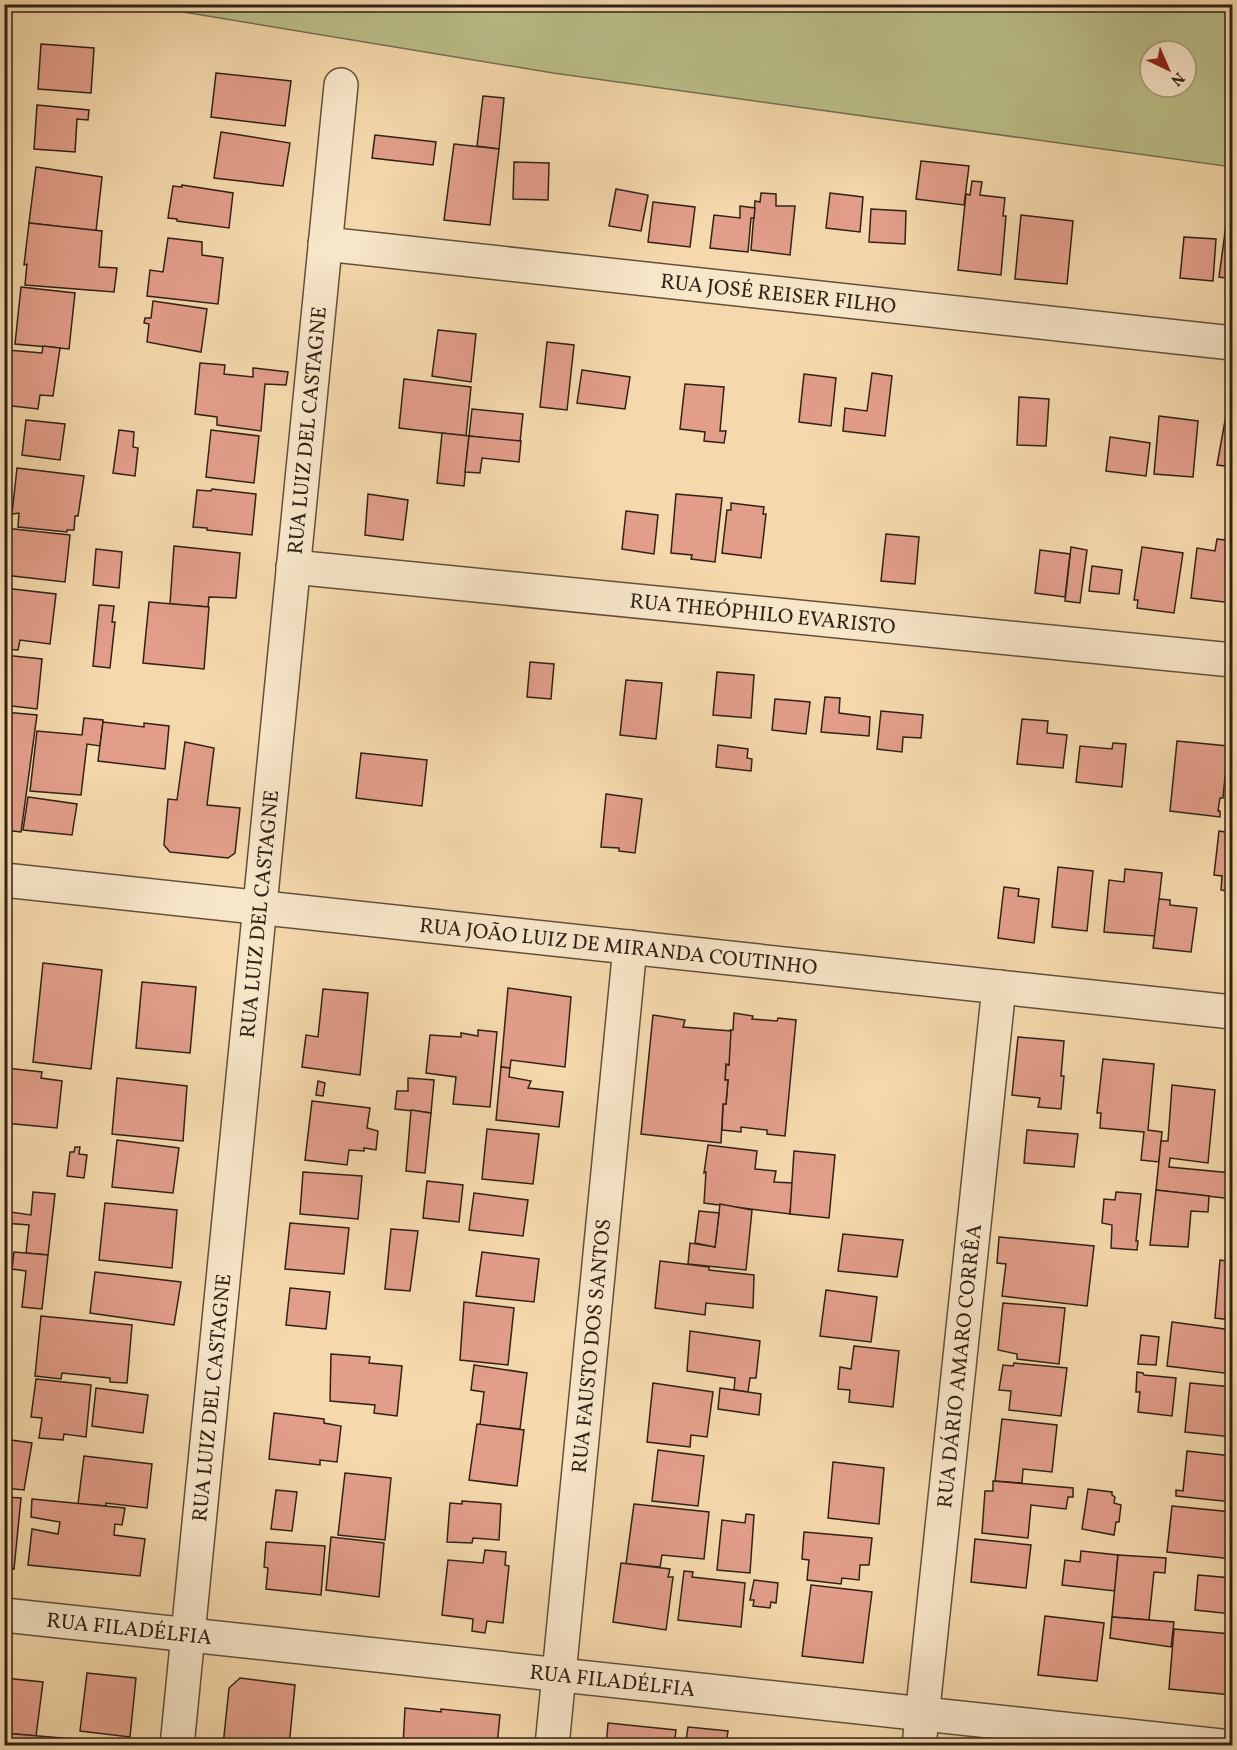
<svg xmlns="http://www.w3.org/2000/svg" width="1237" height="1750" viewBox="0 0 1237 1750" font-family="Vollkorn,serif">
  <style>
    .green { fill: #bbbf8a; stroke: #767050; stroke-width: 1.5; fill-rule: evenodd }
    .building { fill: #e39e8a; stroke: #312217; stroke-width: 1.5 }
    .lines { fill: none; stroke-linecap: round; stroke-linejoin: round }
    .minor-casing { stroke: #62503c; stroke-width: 36 }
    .tertiary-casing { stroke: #62503c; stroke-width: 36 }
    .minor { stroke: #f8e6c9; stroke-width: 33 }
    .tertiary { stroke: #f8e6c9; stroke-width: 33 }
    .labels { text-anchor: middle; stroke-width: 4.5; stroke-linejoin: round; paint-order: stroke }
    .street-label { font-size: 21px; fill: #312217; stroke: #f8e6c9 }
  </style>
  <rect width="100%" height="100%" fill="#f5d9ac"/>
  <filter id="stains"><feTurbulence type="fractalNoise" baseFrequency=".00333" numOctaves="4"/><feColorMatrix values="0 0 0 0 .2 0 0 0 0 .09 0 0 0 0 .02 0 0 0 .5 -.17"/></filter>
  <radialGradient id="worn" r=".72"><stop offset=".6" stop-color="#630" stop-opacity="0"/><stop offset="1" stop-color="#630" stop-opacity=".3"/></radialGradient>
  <path class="green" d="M141,5H1232V167L553,73ZM1150,51H1186V87H1150Z"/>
  <g class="building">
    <path d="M41,44L94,48L91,93L38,89Z"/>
    <path d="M216,73L291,81L285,126L211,117Z"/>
    <path d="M483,96L504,98L499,149L477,146Z"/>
    <path d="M37,105L89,110L88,120L77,119L75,152L34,149Z"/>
    <path d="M221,132L290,143L283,186L214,178Z"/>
    <path d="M375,135L436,142L433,165L372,158Z"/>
    <path d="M454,144L499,149L490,225L444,220Z"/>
    <path d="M921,161L969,166L964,205L916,199Z"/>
    <path d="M514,162L549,163L548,200L513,199Z"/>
    <path d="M36,167L102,177L96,231L29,223Z"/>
    <path d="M972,181L982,182L980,195L1005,198L1003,216H1006L1001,275L958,270L966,194L970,195Z"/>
    <path d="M182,185L233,193L229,228L177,221V219L168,218L173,186L182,187Z"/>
    <path d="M616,189L648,195L641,231L609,226Z"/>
    <path d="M761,193L776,194V206H795L790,255L751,250L755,201L760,202Z"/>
    <path d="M830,193L863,197L860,232L826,228Z"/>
    <path d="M653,202L695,207L690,247L648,242Z"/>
    <path d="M740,206L755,208L754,218H751L748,252L710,248L714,215L740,218Z"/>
    <path d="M871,209L906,211L905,244L869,242Z"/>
    <path d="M1021,215L1073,221L1067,284L1015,279Z"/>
    <path d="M29,223L102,231L99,267L117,268L114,292L25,285L27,264L24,265Z"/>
    <path d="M1226,225L1232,226V279L1219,277Z"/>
    <path d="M1184,237L1216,239L1213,281L1180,278Z"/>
    <path d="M168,238L202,242V255L223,258L218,304L147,296L150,270L163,272Z"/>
    <path d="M21,287L75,293L69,349L15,344Z"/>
    <path d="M153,301L207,309L201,352L147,342L149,324L144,323L145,318H151Z"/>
    <path d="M438,330L476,334L471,382L432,376Z"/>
    <path d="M547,342L574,345L567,410L540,407Z"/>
    <path d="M43,346L60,348L53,396L40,395L38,409L4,405L8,350L42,353Z"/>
    <path d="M200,363L225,365L224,374L253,377V368L288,372L286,385L265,384L261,431L217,425V417L195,414Z"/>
    <path d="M582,370L630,377L625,409L577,403Z"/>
    <path d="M872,373L892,376L885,436L843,431L845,408L867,411Z"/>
    <path d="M804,374L836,378L831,426L799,422Z"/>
    <path d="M404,379L471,387L466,436L399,428Z"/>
    <path d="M685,384L724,387L720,431H726L724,443L704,441L705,432L680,429Z"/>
    <path d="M1019,397L1049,399L1046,446L1017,445Z"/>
    <path d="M472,409L523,414L520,442L469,436Z"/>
    <path d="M1226,415L1232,416V467L1217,465Z"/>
    <path d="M1159,416L1198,421L1193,477L1154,474Z"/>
    <path d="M26,420L65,424L60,460L22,455Z"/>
    <path d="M119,430L134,432L133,447L138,448L135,476L113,473Z"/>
    <path d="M211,430L259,436L254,483L206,477Z"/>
    <path d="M442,433L469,436L464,486L437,483Z"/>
    <path d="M469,436L521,441L519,462L482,458L480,473L465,472Z"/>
    <path d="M1110,437L1150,443L1146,476L1106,471Z"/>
    <path d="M17,468L84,476L78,516H75L74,530H67V532L18,527L19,513L12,514Z"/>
    <path d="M212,489L256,494L252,535L207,530V528L193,527L197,490L211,491Z"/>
    <path d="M368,494L408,500L403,540L365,535Z"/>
    <path d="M676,494L722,498L715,562L691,559L692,555L671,553Z"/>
    <path d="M731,503L764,507L763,514H766L761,558L722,553L727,510H731Z"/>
    <path d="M626,511L658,515L654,554L622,549Z"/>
    <path d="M4,528L70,535L65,582L4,575Z"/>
    <path d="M886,534L919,537L915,584L881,581Z"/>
    <path d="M1217,539L1232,541V603L1191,598L1197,548L1215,551Z"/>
    <path d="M174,546L240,553L236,598L209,597L208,607L170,604Z"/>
    <path d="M1071,547L1087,550L1080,603L1065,601Z"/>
    <path d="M1142,547L1183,553L1174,613L1137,608L1138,600H1134Z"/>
    <path d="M96,549L122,552L119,588L93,585Z"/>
    <path d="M1040,550L1070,554L1065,597L1035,593Z"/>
    <path d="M1092,566L1122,570L1119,594L1089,591Z"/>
    <path d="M4,588L56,594L50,644L20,640L18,650L4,649Z"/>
    <path d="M149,602L209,607L204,669L143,663Z"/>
    <path d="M99,605L114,606L112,622H115L110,668L93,666Z"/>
    <path d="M4,655L42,659L37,709L4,705Z"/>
    <path d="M530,662L554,664L551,699L527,697Z"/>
    <path d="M717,672L754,675L751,718L713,715Z"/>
    <path d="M626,680L662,683L656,739L620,735Z"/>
    <path d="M825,697L840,698L839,713L870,717L869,736L821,732Z"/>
    <path d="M775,699L810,702L806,734L772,730Z"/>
    <path d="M881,711L923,715L921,738L903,737L902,752L877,749Z"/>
    <path d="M4,712L37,715L21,832L4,830Z"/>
    <path d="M84,718L103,720V722L100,746L87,744L81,795L30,791L37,731L82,735Z"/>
    <path d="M1022,719L1048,721L1047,733L1067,735L1063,768L1017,764Z"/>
    <path d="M103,722L144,727V723L169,726L165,769L98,761Z"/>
    <path d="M1231,725H1232V786L1224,785Z"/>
    <path d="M1177,741L1228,746L1223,798H1220L1218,811H1220V817L1170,811Z"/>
    <path d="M185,742L214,748L207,805L240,808L235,853L228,858L170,852L164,845L168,799L177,800Z"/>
    <path d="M1113,743L1126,744L1122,787L1076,782L1080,746L1112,749Z"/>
    <path d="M718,745L748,749L747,758L752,759L751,771L716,767Z"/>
    <path d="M361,753L427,760L422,806L356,798Z"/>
    <path d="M606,794L642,799L635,853L619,851V848L601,847Z"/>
    <path d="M28,797L77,804L72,835L23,830Z"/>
    <path d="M1219,831L1232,833V892L1221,890L1222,876L1214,875Z"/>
    <path d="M1058,867L1093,871L1087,931L1052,927Z"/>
    <path d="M1125,869L1162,873L1155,936L1104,932L1109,880L1124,882Z"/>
    <path d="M1004,887L1019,889L1018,896L1039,899L1034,943L998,938Z"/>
    <path d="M1159,899L1170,900V905L1197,908L1191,952L1153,948Z"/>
    <path d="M43,963L102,970L91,1069L33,1062Z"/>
    <path d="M142,982L196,987L190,1053L136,1048Z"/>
    <path d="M508,988L571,997L565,1067L511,1060L510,1068L501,1067Z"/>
    <path d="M323,989L368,993L360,1075L302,1067L306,1035L318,1037Z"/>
    <path d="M734,1013L753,1016L752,1019L777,1021L778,1018L796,1020L785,1136L767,1134V1130L741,1127V1132L722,1130L723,1104H726L728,1080H725L726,1064L729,1065L730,1030H733Z"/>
    <path d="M653,1015L685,1020L683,1027L731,1031L729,1065L726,1064L725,1080H728L726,1104H723L721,1143L641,1134Z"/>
    <path d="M478,1030L497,1032L490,1107L453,1104L456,1077L426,1073L430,1035L461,1037V1033L478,1036Z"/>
    <path d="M1018,1037L1064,1041L1061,1076H1064L1061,1109L1038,1107L1040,1098L1012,1095Z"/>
    <path d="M1103,1059L1154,1064L1148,1130L1162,1132L1159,1162L1141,1160L1144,1132L1100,1128L1101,1113H1097Z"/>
    <path d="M501,1067L510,1068L509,1077L531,1081L528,1088L563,1092L559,1127L496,1120Z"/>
    <path d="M6,1068L42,1072L41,1078L62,1081L57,1128L4,1123Z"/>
    <path d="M117,1078L187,1086L183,1141L112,1134Z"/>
    <path d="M408,1078L434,1080L431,1113L395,1109L397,1091H408Z"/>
    <path d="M318,1081L325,1083L323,1096L316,1095Z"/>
    <path d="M1172,1085L1215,1090L1208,1163L1170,1158L1169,1167L1232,1173V1199L1156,1190L1161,1141H1168Z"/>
    <path d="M312,1101L370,1108L367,1128L378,1131L376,1150L364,1148V1151L349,1150L347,1165L305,1160Z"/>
    <path d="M411,1110L431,1113L425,1173L406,1171Z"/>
    <path d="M487,1129L539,1134L533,1184L482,1179Z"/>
    <path d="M1027,1130L1078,1134L1074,1167L1024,1163Z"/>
    <path d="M117,1140L179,1148L173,1193L112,1187Z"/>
    <path d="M708,1145L757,1151L755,1169L776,1171L774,1182L793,1183L790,1214L704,1203L706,1172L704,1173Z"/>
    <path d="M75,1147H80L79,1154L87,1155L84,1178L67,1176L70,1152H74Z"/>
    <path d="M794,1151L835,1155L829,1218L790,1214Z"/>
    <path d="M303,1172L362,1176L358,1219L300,1214Z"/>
    <path d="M427,1181L463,1185L459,1222L423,1218Z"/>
    <path d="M1156,1190L1209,1196L1208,1212L1191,1211L1188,1247L1150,1245Z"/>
    <path d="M33,1192L55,1194L48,1255L26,1253L29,1225L4,1223V1211L31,1215Z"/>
    <path d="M1116,1192L1141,1194L1136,1241H1138L1137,1250L1111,1248L1112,1225L1102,1223L1104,1199L1115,1200Z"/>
    <path d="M474,1193L528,1200L523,1236L469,1230Z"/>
    <path d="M105,1203L177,1210L172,1268L99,1260Z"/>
    <path d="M720,1204L752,1210L746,1270L688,1264L690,1243L715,1247Z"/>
    <path d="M699,1211L719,1213L715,1247L695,1243Z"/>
    <path d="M290,1223L349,1228L344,1274L285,1269Z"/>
    <path d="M391,1229L418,1231L410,1291L385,1289Z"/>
    <path d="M843,1234L903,1240L897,1277L838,1271Z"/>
    <path d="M999,1237L1094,1246L1087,1306L1002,1296L1006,1264L997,1263Z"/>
    <path d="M14,1252L48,1255L42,1309L22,1307L26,1271L12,1269Z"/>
    <path d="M482,1252L539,1259L534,1302L476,1296Z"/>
    <path d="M1220,1260L1232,1262V1320L1215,1318Z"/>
    <path d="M660,1261L709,1267V1270L754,1275L753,1308L706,1303L705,1315L655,1308Z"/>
    <path d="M95,1272L181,1282L174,1325L90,1313Z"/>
    <path d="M290,1288L330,1292L326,1329L286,1325Z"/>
    <path d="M826,1290L877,1297L871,1342L820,1336Z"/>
    <path d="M464,1302L514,1308L508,1365L460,1360Z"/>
    <path d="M1003,1303L1065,1308L1059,1364L1017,1359V1354L998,1350Z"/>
    <path d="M41,1316L132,1325L127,1383L110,1382V1378L62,1373L61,1379L35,1376Z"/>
    <path d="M1172,1322L1232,1330V1374L1167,1366Z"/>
    <path d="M690,1331L760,1341L756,1378H750L748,1392L734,1390L735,1378L687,1371Z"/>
    <path d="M1141,1335L1159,1337L1156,1365L1138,1364Z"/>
    <path d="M854,1346L899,1351L893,1407L849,1402L850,1390L838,1389L840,1367L851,1369Z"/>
    <path d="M331,1354L370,1357L369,1363L402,1366L397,1416L374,1413L375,1405L330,1401Z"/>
    <path d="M1014,1363L1067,1368L1061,1416L1009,1410L1011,1391L999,1390L1003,1365L1013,1366Z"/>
    <path d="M474,1365L527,1373L520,1429L480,1425L484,1392L471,1390Z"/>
    <path d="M1137,1372L1143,1373L1144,1375L1176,1378L1172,1416L1138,1412L1140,1392H1136Z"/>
    <path d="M36,1379L91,1385L86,1437L64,1434L63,1440L39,1438L42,1418L31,1417Z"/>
    <path d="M653,1383L713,1392L707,1437L691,1435L690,1447L647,1442Z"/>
    <path d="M1190,1383L1232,1387V1437L1185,1432Z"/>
    <path d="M96,1388L148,1395L143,1433L92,1426Z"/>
    <path d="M720,1388L761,1394L759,1415L718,1409Z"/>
    <path d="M274,1413L324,1419V1423L341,1426L337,1462L320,1460V1465L269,1459Z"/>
    <path d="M1002,1419L1057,1425L1052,1472L1023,1469L1022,1483L995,1481Z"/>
    <path d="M477,1424L524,1430L517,1486L469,1480Z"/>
    <path d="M11,1440L32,1443L24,1490L4,1488V1461L8,1460Z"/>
    <path d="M658,1450L704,1456L698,1506L652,1501Z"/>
    <path d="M1187,1451L1232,1456V1502L1176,1496V1490L1183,1491Z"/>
    <path d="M84,1456L152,1464L147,1508L106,1503V1506L78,1504Z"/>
    <path d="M833,1462L884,1468L879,1524L828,1518Z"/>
    <path d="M345,1473L391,1478L385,1540L338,1535Z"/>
    <path d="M993,1481L1073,1488V1497H1068L1066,1509L1031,1505L1028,1538L982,1533L985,1491H993Z"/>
    <path d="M1088,1489L1112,1492V1495L1115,1497L1114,1503L1121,1505L1119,1522H1116L1114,1535L1082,1529Z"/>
    <path d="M276,1490L297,1492L292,1531L271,1529Z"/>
    <path d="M4,1497L21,1498L14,1569L4,1567Z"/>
    <path d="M32,1499L125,1508L122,1525L115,1524L114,1535L145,1539L140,1576L28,1565L32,1529L58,1534L60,1522L31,1517Z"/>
    <path d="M462,1501L501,1504L499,1540L473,1538L472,1543L447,1542L450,1503L462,1504Z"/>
    <path d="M634,1504L709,1512L704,1559L662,1555L660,1567L626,1564Z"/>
    <path d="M1172,1506L1232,1512V1559L1167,1552Z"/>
    <path d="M746,1514L754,1515L750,1573L717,1570L722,1520L745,1523Z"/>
    <path d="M804,1532L872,1538L869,1565H860L859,1580L842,1578L841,1584L807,1580L809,1560L802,1559Z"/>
    <path d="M331,1537L384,1543L379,1597L326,1590Z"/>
    <path d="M975,1539L1031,1545L1026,1588L971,1582Z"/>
    <path d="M266,1542L325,1546L321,1595L266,1589L268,1568L264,1567Z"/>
    <path d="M485,1550L506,1552L505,1565L509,1566L503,1623L487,1621L485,1633L472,1631L473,1619L442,1615L448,1560L483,1563Z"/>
    <path d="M1081,1551L1118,1555L1115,1591L1062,1585L1065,1560L1080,1562Z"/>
    <path d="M1118,1555L1166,1558L1165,1573L1154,1572L1149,1620L1112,1617Z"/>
    <path d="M621,1563L670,1569L668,1577H673L666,1630L613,1622Z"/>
    <path d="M684,1571L693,1572L692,1577L745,1583L741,1627L678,1620Z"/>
    <path d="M1198,1575L1232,1578V1614L1195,1610Z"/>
    <path d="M754,1580L778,1583L776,1603L771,1602L770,1608L753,1606L754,1600H750Z"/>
    <path d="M811,1585L872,1592L863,1663L802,1656Z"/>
    <path d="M1045,1616L1104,1623L1097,1681L1038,1675Z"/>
    <path d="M1112,1617L1174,1622L1171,1647L1110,1638Z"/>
    <path d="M1174,1629L1232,1634V1695L1169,1689Z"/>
    <path d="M87,1673L136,1678L130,1737L80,1731Z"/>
    <path d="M4,1678L43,1682L36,1736L4,1733Z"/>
    <path d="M240,1678L295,1685L289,1746H223L229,1688Z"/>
    <path d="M405,1708L441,1712V1709L500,1715L497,1746H403Z"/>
    <path d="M608,1723L676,1730L674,1746H606Z"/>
    <path d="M688,1727L728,1731L726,1744L733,1746H681L682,1741H686Z"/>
    <path d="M4,1733L73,1739L72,1746H4Z"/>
  </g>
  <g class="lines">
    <g class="minor-casing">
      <g id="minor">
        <path id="s1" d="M325,244L1232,343"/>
        <path id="s2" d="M293,567L1232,660"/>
        <path id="s3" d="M4,1615L1221,1746"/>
        <path id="s4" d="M177,1746L341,85"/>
        <path id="s5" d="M552,1746L630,947"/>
        <path id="s6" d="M919,1746L999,987"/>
      </g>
    </g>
    <g class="tertiary-casing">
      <g id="tertiary">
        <path id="s7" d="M4,880L1232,1012"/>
      </g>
    </g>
    <use href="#minor" class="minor"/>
    <use href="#tertiary" class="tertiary"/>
  </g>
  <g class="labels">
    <g class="street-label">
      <text dy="7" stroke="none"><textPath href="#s1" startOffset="456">RUA JOSÉ REISER FILHO</textPath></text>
      <text dy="7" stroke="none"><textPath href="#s4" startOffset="1322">RUA LUIZ DEL CASTAGNE</textPath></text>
      <text dy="7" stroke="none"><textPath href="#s2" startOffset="472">RUA THEÓPHILO EVARISTO</textPath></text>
      <text dy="7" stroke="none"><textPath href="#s4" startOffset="836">RUA LUIZ DEL CASTAGNE</textPath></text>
      <text dy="7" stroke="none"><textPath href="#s7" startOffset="618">RUA JOÃO LUIZ DE MIRANDA COUTINHO</textPath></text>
      <text dy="7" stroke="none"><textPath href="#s5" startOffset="402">RUA FAUSTO DOS SANTOS</textPath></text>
      <text dy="7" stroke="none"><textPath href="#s6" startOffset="382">RUA DÁRIO AMARO CORRÊA</textPath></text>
      <text dy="7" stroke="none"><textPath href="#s4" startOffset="350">RUA LUIZ DEL CASTAGNE</textPath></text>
      <text dy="7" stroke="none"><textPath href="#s3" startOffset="126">RUA FILADÉLFIA</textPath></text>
      <text dy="7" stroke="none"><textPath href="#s3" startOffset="612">RUA FILADÉLFIA</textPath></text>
    </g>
  </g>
  <rect width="1237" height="1750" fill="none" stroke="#f5d9ac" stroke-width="24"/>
  <rect x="6" y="6" width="1225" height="1738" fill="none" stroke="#312217" stroke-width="3"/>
  <rect x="12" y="12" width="1213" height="1726" fill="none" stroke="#312217" stroke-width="1.5"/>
  <g transform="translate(1168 69) rotate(136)"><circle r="28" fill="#f8e6c9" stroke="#a89882" stroke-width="1.5"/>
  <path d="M0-4.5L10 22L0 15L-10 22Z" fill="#8f2418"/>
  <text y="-9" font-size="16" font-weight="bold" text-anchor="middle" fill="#312217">N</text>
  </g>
  <rect width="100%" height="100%" filter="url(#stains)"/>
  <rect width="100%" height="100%" fill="url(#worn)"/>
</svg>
